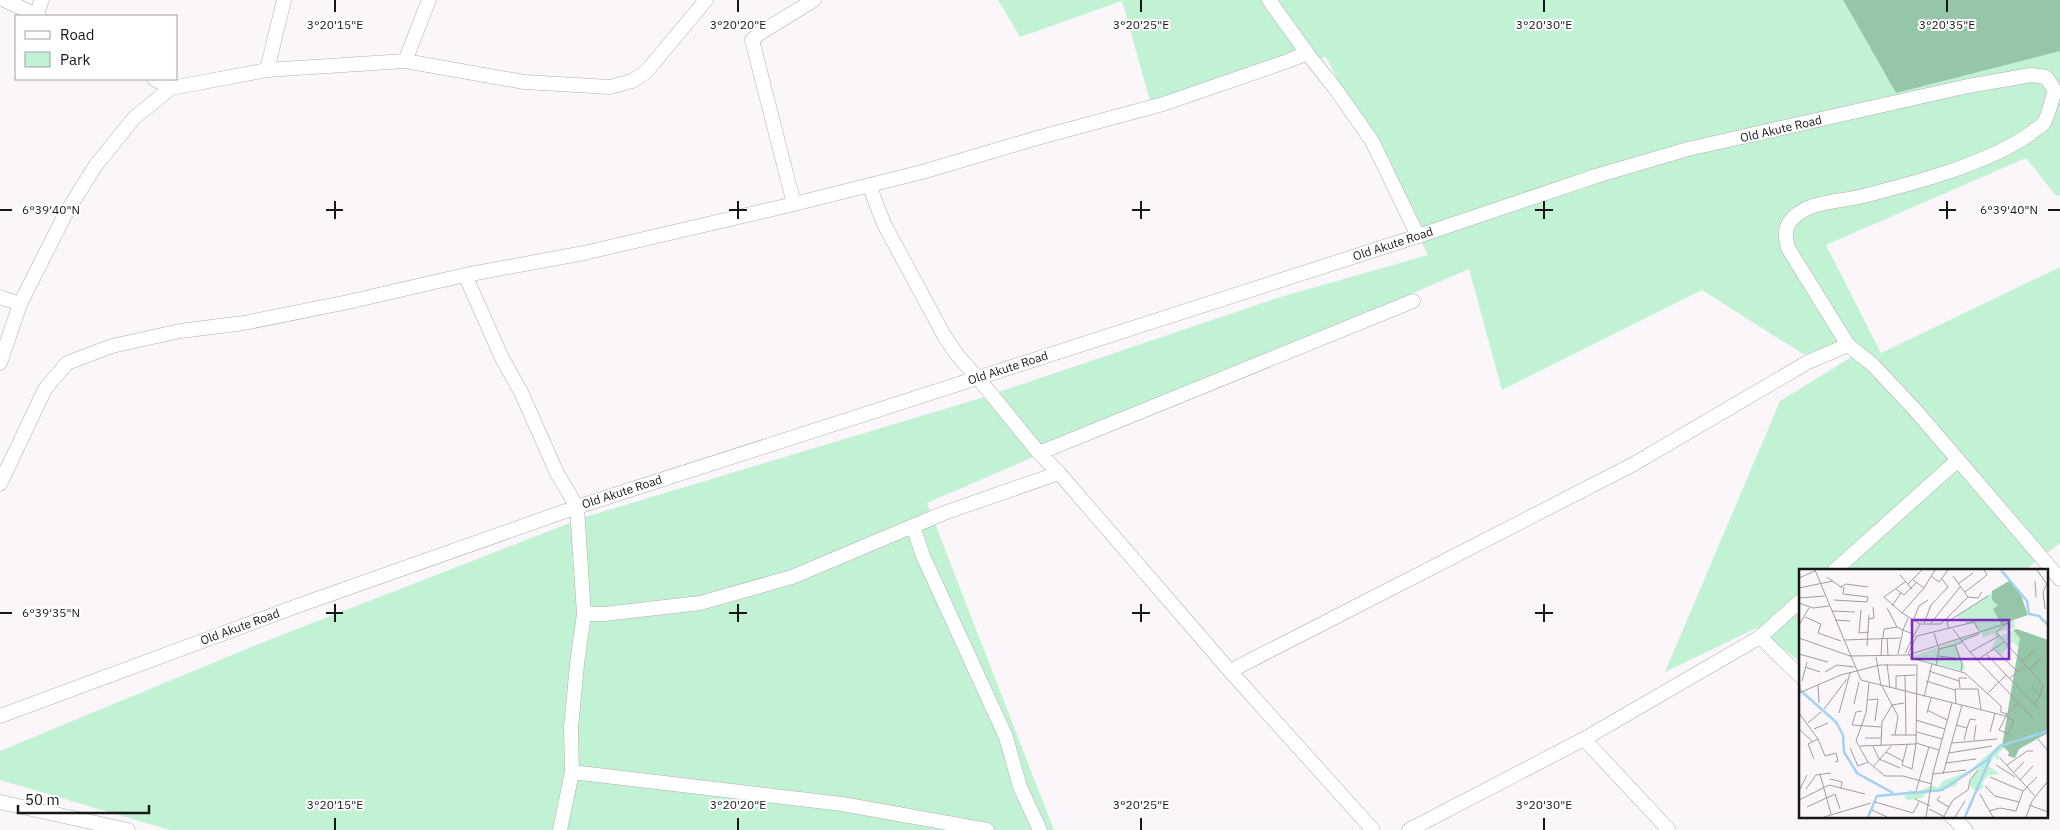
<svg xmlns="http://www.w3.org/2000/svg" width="2060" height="830" viewBox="0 0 2060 830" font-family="'IBM Plex Sans',sans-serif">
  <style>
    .green { fill: #c2f2d4 }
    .forest { fill: #95c6a8 }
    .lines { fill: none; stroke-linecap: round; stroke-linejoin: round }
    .minor-casing { stroke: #b2aeb1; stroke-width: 15 }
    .minor { stroke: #fff; stroke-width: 14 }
    .ticks { fill: none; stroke: #181718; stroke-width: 2 }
    .labels { text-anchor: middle; stroke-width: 4; stroke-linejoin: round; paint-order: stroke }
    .street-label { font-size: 12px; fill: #181718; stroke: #fff }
    .inset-river { fill: none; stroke: #a3d2f2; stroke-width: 2.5 }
    .inset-road { fill: none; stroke: #a09d9f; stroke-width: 1 }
    .view { fill: #7b2cbf; fill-opacity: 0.15; stroke: #7b2cbf; stroke-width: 2.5 }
    .inset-edge { fill: none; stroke: #181718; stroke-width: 2.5 }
    .ticks-label { font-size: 12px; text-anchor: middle; fill: #181718; stroke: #fff; stroke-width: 4; stroke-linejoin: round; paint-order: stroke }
  </style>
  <rect width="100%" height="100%" fill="#faf6f9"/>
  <path class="green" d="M998,0H1843L1896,93L2060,0V195L2056,196L2026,158L1826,245L1881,353L2060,267V543L2025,570H1800V662L1757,628L1665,672L1780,401L1858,353L1803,354L1702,290L1502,390L1469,269L927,503L1054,830H170L0,780V751L261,643L585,517L981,398L1277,298L1428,255L1326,57L1151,104L1122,1L1020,37Z"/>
  <path class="forest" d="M1843,0H2060V51L1896,93Z"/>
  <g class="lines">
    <g class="minor-casing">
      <g id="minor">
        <path d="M4,0L39,16"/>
        <path d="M1269,0L1307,53"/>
        <path d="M36,15L42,0"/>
        <path d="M405,61L429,0"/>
        <path d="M267,70L284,0"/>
        <path d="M154,79L171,88"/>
        <path d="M869,185L884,224L945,337L958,356L978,378L1039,453L1059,473L1230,671L1373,830"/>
        <path d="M794,204L752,40L760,33L814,0"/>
        <path d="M465,275L502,358L521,392L557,473L577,507L584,614"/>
        <path d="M0,297L20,304"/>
        <path d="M0,363L20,304L66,213L96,165L134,118L171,88L267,70L405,61L524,82L610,87L632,81L646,72L706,0"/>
        <path d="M1039,453L1413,301"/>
        <path d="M0,484L45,389L67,363L112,346L180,331L244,323L348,302L465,275L584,253L794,204L922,172L1037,138L1163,104L1288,61L1307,53L1334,87L1372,141L1418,236"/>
        <path d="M1835,570L1958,460"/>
        <path d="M1760,637L1800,676"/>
        <path d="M1230,671L1632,465L1808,362L1848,345"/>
        <path d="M0,716L297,606L577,507L1418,236L1596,176L1688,149L1968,86L2031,75L2046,77L2055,91C2051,100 2049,116 2043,124C2040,127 2034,130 2031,133C1989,164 1910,184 1859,197C1837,202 1804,201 1789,223C1784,230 1786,240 1788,248L1848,345L1873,365L1917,412L2060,579"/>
        <path d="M1584,739L1669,830"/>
        <path d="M572,772L842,804L987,830"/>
        <path d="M0,802L128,830"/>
        <path d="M1951,816L1966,830"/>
        <path d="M560,830L572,772L571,728L577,664L584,614H604L700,603L792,577L913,526"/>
        <path d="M1040,830L1020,787L1006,737L923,556L913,526L944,513L1059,473"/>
        <path d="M1409,830L1584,739L1760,637L1800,601"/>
      </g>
    </g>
    <use href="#minor" class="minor"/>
  </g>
  <path class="ticks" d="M335,0V12M738,0V12M1141,0V12M1544,0V12M1947,0V12M335,201V219M738,201V219M1141,201V219M1544,201V219M1947,201V219M0,210H12M326,210H343M729,210H747M1132,210H1150M1535,210H1553M1939,210H1956M2048,210H2060M335,604V622M738,604V622M1141,604V622M1544,604V622M0,613H12M326,613H343M729,613H747M1132,613H1150M1535,613H1553M335,818V830M738,818V830M1141,818V830M1544,818V830"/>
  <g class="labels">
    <g class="street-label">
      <text transform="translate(1781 129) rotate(-13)" y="4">Old Akute Road</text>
      <text transform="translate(1393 244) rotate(-18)" y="4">Old Akute Road</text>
      <text transform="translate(1008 368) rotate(-18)" y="4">Old Akute Road</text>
      <text transform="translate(622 492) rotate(-18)" y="4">Old Akute Road</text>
      <text transform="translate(240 627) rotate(-20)" y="4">Old Akute Road</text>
    </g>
  </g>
  <g transform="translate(1799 569)">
    <rect width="249" height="249" fill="#faf6f9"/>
    <path d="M210,12L220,21L229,46L215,51L216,59L199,63L202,67L214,61L221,69V80L214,73L202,86L196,81L191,83L198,68L193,65L184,69L182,64L157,75L166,99L164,102L112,88L180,63L175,54L167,56L166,51L161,53L158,47ZM202,174L205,179L198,185L201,189L199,191L195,187L190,197L201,205L190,206L183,214L185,218L178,223L171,217V211L183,196L159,211L157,217L127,224L123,229L109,231L105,228L110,221L120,223L133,216L139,219L144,212L170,202Z" fill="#c2f2d4"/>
    <path d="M210,12L220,21L229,46L202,55L194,40L199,36L193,31V22ZM218,60L249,71V164L220,180L216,189L209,187L210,183L203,177L221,69L214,61Z" fill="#95c6a8"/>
    <path class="inset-river" d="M202,1L228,32L230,45L240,47L249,56M0,115L1,121L37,153L44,166L45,183L58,204L94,224M69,248L78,227L143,221L187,192L201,177L249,162M166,248L191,190"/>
    <path class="inset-road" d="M16,1L62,111L207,147L215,152L209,165L200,161L208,145L220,134M238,1L247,14M101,6L113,20M132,7L140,13L149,1M28,8L43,19M0,9L16,2M114,11L125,19L103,44L121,55H142L169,28L154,7M236,12L237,28M109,15L123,1M159,15L174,4M42,18L47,15L69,18M0,19L34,12M125,19L136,1M97,20L105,26L117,14M166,23L188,6L185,1M169,28L179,29L183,23M0,29L26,27M35,31L68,33L69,28L44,25L45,18M0,34L14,39L30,37M93,37L102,24M88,39L98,58L104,61L99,85M246,40L244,23L249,12M62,41L60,64L70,63M33,42L56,43M103,44L85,28L106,13M6,48L22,55L19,64L42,72M109,49L104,61L114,65M70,50L75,49L74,38M36,51L51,52M114,52L120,37L129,31M125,54L132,36L149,18L143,10M132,54L161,18M209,54L197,63L244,116L240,129L235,135M0,56L10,39M150,60L148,53L189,27M154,60L171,83L234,149M180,62L175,53L118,67L109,84L112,89L166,104L202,137V143L208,145M135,64L140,80M0,69L51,87L109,86L209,54M84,69L85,60L98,58M88,69L89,87M45,71L101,69M162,72L180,65M68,77L70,46M196,81L219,103M171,83L200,67M106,84L121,55M0,85L29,93M188,86L240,140M82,87L83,69M140,87L162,90M77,88L82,117M178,91L205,73M223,92L236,81M88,95L91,119M137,97L140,80L156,76M6,98L21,103M230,100L244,88M130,102L160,112M162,102L163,95L156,76L163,73M26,103L38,96L55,98M106,107L107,166M211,109L227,96M3,112L8,93M127,112L156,121M70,114L67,144L57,172L69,193L86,207H104L133,215M19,116L20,134M233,118L244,129M161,119L160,109H168M97,120V107L116,106M0,124L42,106L81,96H118L117,175M189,124L207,106M125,128L133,95M69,131L79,130L76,152M55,135L60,113M157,135L156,120H179L182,140M25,140L48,110M128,141L148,151M63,142L57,143L53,156L82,158M0,144L19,170M40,144L51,104M128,144L132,129M117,151L146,160M9,154L22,143M157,156L168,159L165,171M168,159L171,150L177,151M0,160L13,172M15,160L29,154M118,163L143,170M191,163L196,144M92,166H118M96,166L99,147L93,136L105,134M66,169H82M239,170L249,182M175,171L177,156M117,174L140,181M153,174L198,170M61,177L117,175L113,200L103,196L108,176M74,177L80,190L101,199M82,177L83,153L93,136L83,117M92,177L87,183L104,192M51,179L59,197L69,193M150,184L193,177M201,189L236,227M15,190L9,175L19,170L26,187L37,184L39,192L36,193M147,194L177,190M197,196L216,208M208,196L228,182H234M74,198L87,183M214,204L225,193M21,205L32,245M134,205L167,201M144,205L163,136M191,208L224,222M31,210L43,213L42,219M221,211L234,197M186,217L196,227L220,233M7,220L17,206L32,204M0,222L8,206M117,222L130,178M181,225L194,248M141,227L138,231L150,238M116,230L131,237M0,231L30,216L66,225M76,233L114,244L120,233M230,236L249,243M8,238L36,225L41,240M130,240L146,248M73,241L88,248M190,242L201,239L217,242L224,222L238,208M145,247L154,231L169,221L171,211L179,201M25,248L72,234M127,248L134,204L153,134M156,248L166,232M227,248L233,232L249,212"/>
    <path class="view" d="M113,51H210V90H113Z"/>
    <rect width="249" height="249" class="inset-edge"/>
  </g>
  <g class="ticks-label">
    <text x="335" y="29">3°20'15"E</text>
    <text x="738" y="29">3°20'20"E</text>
    <text x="1141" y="29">3°20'25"E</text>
    <text x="1544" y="29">3°20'30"E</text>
    <text x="1947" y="29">3°20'35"E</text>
    <text x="51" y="214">6°39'40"N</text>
    <text x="2009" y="214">6°39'40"N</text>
    <text x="51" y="617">6°39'35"N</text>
    <text x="335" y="809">3°20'15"E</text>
    <text x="738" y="809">3°20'20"E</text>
    <text x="1141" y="809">3°20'25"E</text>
    <text x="1544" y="809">3°20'30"E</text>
  </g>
  <rect x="15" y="15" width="162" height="65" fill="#ffffff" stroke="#a3a2a3"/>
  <rect x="25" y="31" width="25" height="8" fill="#ffffff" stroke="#a3a2a3"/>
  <text x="60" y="40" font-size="15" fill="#181718">Road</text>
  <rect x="25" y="52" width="25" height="15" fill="#c2f2d4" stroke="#a3a2a3"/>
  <text x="60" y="65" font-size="15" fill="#181718">Park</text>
  <path d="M18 805v8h131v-8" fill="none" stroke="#181718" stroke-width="2.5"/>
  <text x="25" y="805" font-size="15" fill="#181718" stroke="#ffffff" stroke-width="4" paint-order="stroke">50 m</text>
</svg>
